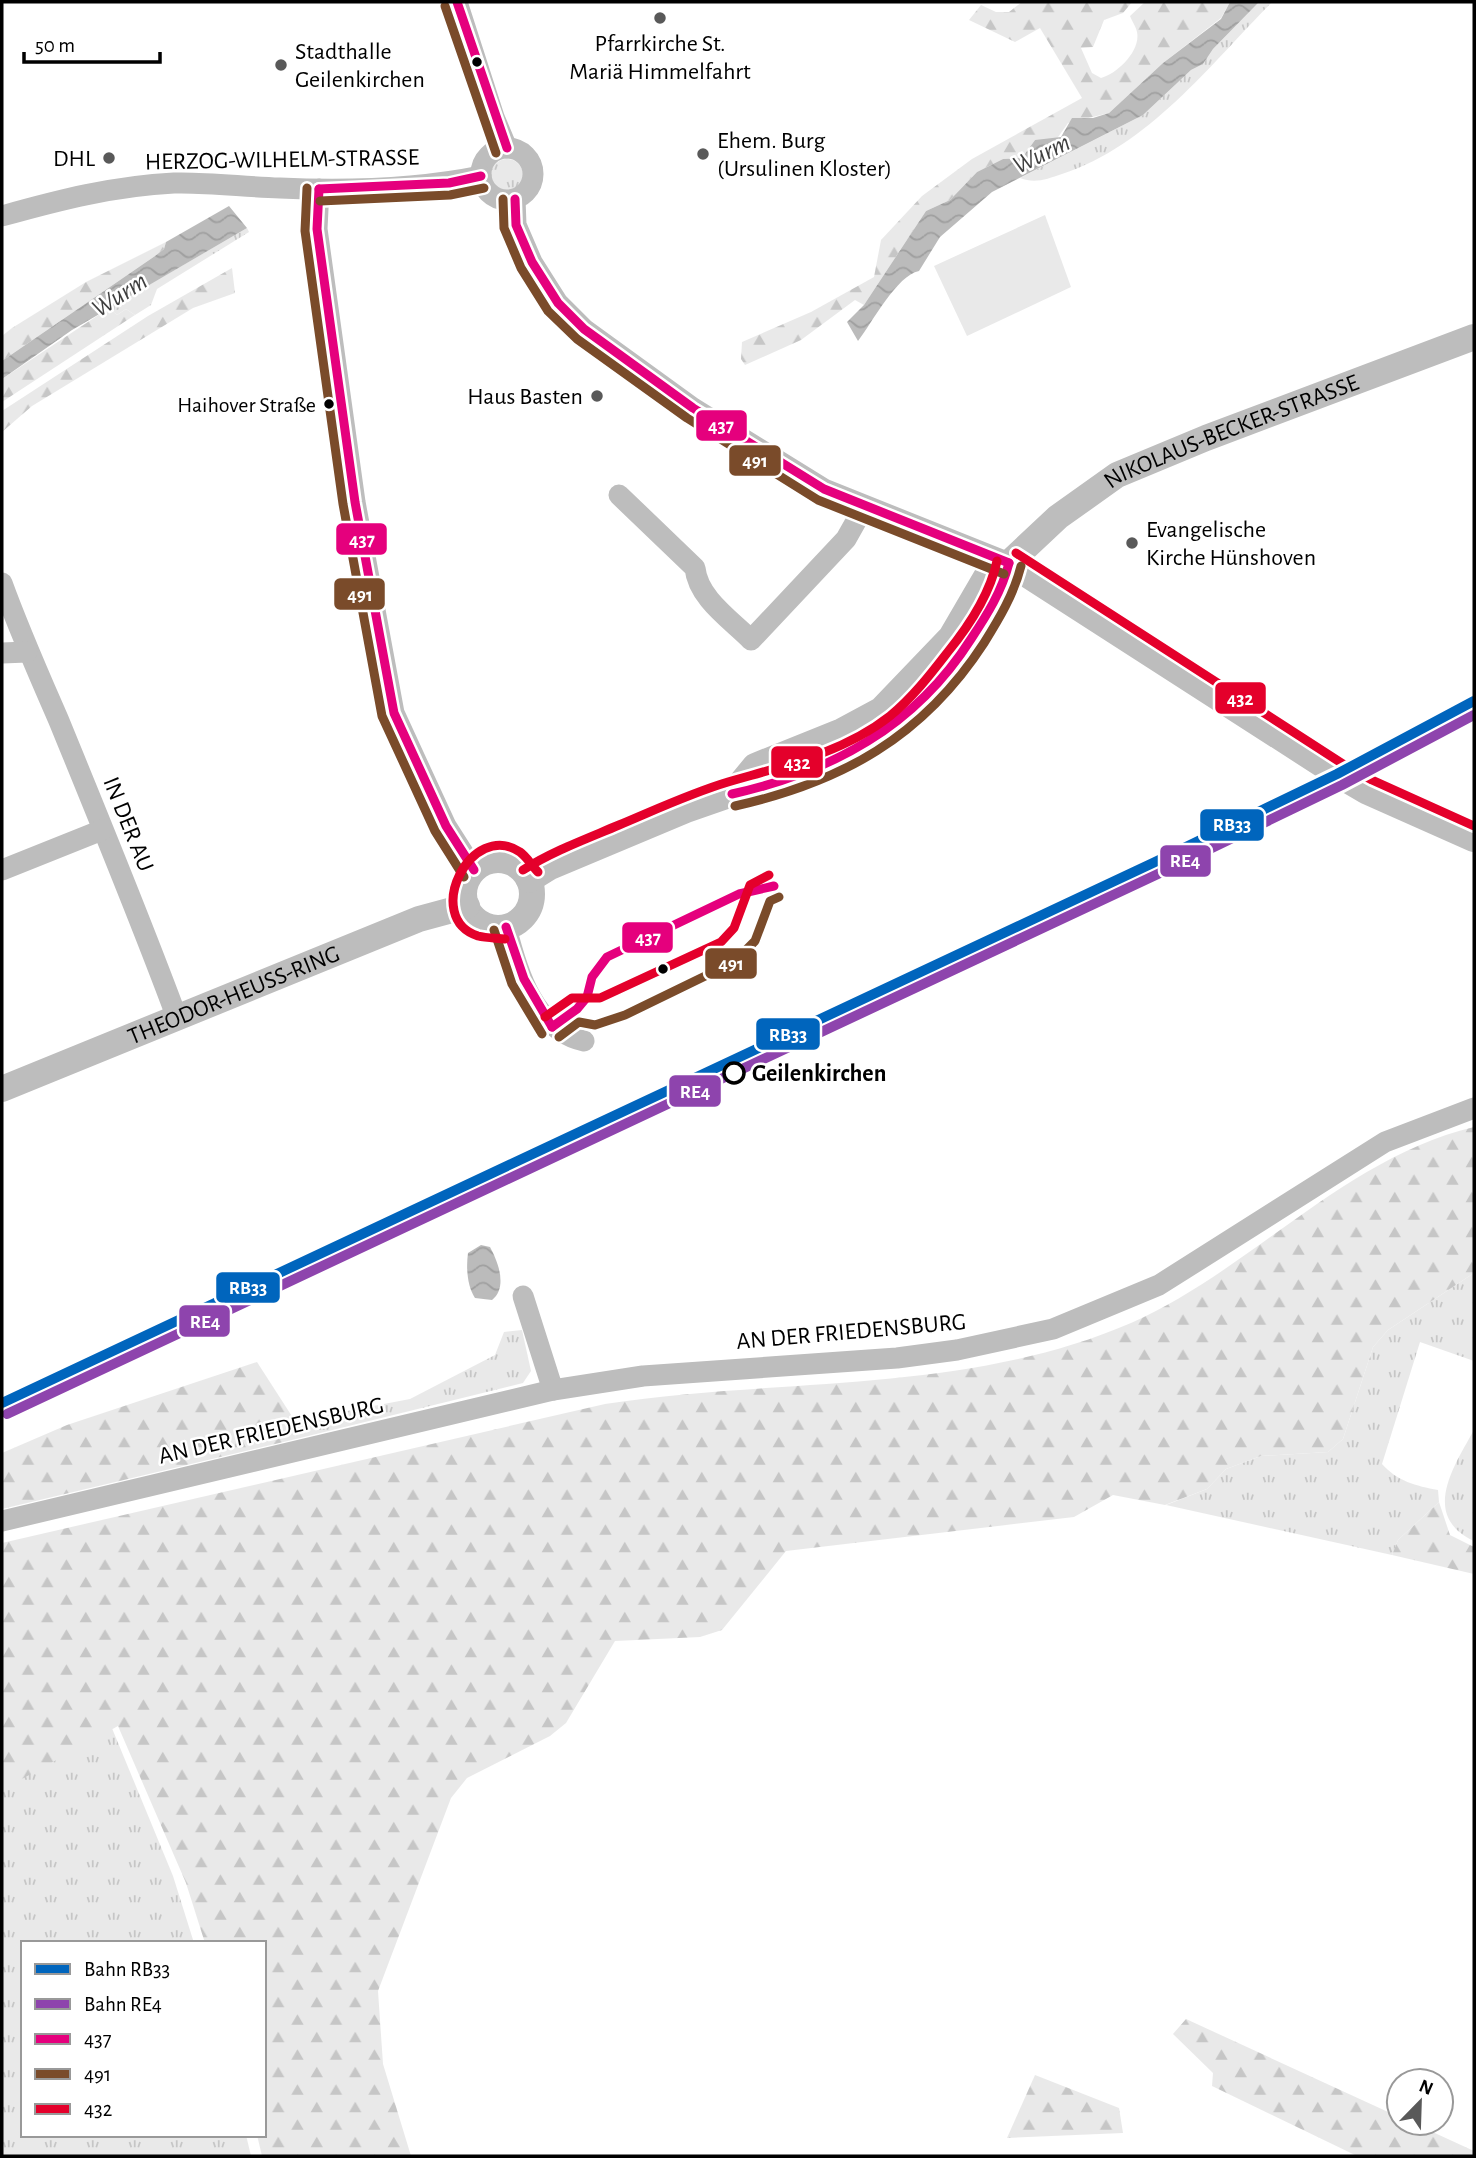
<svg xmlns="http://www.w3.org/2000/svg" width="1476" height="2158" viewBox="0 0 1476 2158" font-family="'Alegreya Sans',sans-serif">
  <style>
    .grass { fill: url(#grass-tufts) }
    .forest { fill: url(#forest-firs) }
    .pitch { fill: #e9e9e9 }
    .water { fill: url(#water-waves) }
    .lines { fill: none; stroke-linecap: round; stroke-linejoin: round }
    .minor { stroke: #bdbdbd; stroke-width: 21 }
    .major { stroke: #bdbdbd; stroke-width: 26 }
    .bus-1-casing { stroke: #fff; stroke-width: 14 }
    .bus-2-casing { stroke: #fff; stroke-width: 14 }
    .bus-3-casing { stroke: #fff; stroke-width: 14 }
    .bus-1 { stroke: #e5007d; stroke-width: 9 }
    .bus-2 { stroke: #7a4b2a; stroke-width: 9 }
    .bus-3 { stroke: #e4002b; stroke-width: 9 }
    .rail-1-casing { stroke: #fff; stroke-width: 16 }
    .rail-2-casing { stroke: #fff; stroke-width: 16 }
    .rail-1 { stroke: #0065bd; stroke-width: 10 }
    .rail-2 { stroke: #8e44ad; stroke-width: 10 }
    .poi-dot { fill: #595959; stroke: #fff; stroke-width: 2.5 }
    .bus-dot { fill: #000; stroke: #fff; stroke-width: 2.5 }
    .stop-dot { fill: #fff; stroke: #000; stroke-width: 3.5 }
    .labels { text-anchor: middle; stroke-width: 5; stroke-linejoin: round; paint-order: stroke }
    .bus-label { font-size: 22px; fill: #000; stroke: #fff; text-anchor: end }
    .poi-label { font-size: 24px; fill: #000; stroke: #fff; text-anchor: start }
    .street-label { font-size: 24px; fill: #000; stroke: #fff }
    .stop-label { font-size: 24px; font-weight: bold; fill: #000; stroke: #fff; text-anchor: start }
    .water-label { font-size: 26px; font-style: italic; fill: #3f3f3f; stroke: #fff }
    .line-badge { stroke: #fff; stroke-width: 2.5 }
    .badge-label { font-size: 19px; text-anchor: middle; font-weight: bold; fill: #fff }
  </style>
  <defs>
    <pattern id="grass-tufts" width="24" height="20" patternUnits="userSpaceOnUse" patternTransform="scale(1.75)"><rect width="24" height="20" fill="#e9e9e9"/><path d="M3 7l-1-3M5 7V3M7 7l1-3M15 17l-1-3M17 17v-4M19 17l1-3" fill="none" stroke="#c6c6c6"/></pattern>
    <pattern id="forest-firs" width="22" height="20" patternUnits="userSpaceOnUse" patternTransform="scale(1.75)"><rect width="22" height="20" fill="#e9e9e9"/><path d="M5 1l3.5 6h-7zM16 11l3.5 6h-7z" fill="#c6c6c6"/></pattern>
    <pattern id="water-waves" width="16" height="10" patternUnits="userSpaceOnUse" patternTransform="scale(1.75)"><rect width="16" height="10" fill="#bbb"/><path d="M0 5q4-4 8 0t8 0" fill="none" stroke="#9f9f9f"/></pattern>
  </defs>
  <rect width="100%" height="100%" fill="#fff"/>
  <g class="grass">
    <path d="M1259,2H1272C1210,65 1148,146 1062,174C1047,179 1035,184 1020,178L1143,115L1191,70L1203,64L1213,49Z"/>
    <circle cx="507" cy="175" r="16"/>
    <path d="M247,228L249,232L157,289L151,305L135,315L126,309L117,315L109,308Z"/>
    <path d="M1474,1273V1361L1420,1342L1382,1464C1397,1481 1416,1486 1438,1490L1439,1502L1398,1540L1392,1555L1166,1505L1207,1489L1226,1469L1261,1456L1328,1452L1343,1439L1373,1347L1388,1330Z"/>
    <path d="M522,1330L531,1371L523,1383L296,1439L295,1421L410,1399L495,1355L504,1332Z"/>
    <path d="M1474,1430V1541C1420,1516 1454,1466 1474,1430Z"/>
    <path d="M109,1721L173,1876L194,1943H23V2135H246L251,2156H2V1786Z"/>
  </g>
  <g class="forest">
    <path d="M1022,2H1132L1123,13L1104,20L1093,47L1081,48L1092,73L1101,78C1117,74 1141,51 1137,32C1136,27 1132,21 1130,16L1145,2H1230L1221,18L1163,63L1109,113L1068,123L1056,140H1035L1022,158L1003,159L977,172L950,200L926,211L864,305L855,300L801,340L745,365L741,359L742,342L811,312L874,277L881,240L922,196L972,159L1082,98L1040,28L1015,42L969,20L981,5L996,12H1009Z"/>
    <path d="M166,242L164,249L155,256L2,361V336L12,328L86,282Z"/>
    <path d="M232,268L235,293L193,308L32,406L2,432V411L148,316Z"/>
    <path d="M109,308L117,315L126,309L135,315L2,402V379Z"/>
    <path d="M1474,1127V1273L1388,1330L1373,1347L1343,1439L1328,1452L1261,1456L1226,1469L1207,1489L1165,1505L1113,1495L1074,1517L786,1551L722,1630L700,1637L615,1641L566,1723L550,1736L467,1778L451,1798L378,1991L383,2064L411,2156H262L257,2135H264V1943H205L186,1883L118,1726L2,1790V1543L605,1404C780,1377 964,1395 1131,1323C1251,1270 1344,1158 1474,1127Z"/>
    <path d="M257,1362L295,1421L296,1439L2,1509V1453L67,1425Z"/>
    <path d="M1439,1502L1450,1535L1474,1547V1574L1392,1555L1398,1540Z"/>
    <path d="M1186,2019L1399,2117V2123H1413L1474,2151V2156H1357L1212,2086L1213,2073L1173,2034Z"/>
    <path d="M1035,2075L1119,2108L1123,2133L1007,2138Z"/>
  </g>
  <path class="pitch" d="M1045,215L1071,287L967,336L934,266Z"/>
  <g class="water">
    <path d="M1230,2H1259L1213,49L1203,64L1191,70L1143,115L992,192L940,237L919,271C897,275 872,323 858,341L847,322L864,305L926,211L950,200L977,172L1003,159L1022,158L1035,140L1061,137L1072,118H1093L1109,113L1163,63L1221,19Z"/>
    <path d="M229,206L247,228L72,330L2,379V361L155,256L164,249L166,242Z"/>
    <path d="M481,1245L490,1247C498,1262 508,1287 492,1300L475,1298C467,1286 466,1267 468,1253Z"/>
  </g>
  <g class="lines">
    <g class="minor">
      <path d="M457,2L494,117L507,148"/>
      <circle cx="507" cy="174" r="26"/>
      <path d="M319,189L317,229L355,502L394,713L446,826L474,870"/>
      <path d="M515,199L516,225L532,262L558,303L584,329L693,408L824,489L1009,563"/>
      <path d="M2,216C59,200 114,186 174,183C209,182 244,187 280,188C346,191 416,189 481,176"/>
      <path d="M619,495L695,568C698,598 730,619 751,640L846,539L864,507"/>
      <path d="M2,583C19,630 39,675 59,721C99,819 140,918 177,1018"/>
      <path d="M2,653L27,652"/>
      <path d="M2,870L102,830"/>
      <path d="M506,927C517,971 534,1030 584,1041"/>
      <path d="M523,1296L553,1390"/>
      <path d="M2,1521L553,1390L643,1376L897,1358L957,1350L1053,1329L1159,1285L1385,1142L1474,1108"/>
    </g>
    <g class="major">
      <path d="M1009,563L1337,774L1366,791L1474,839"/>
      <path id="s1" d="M732,794L755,766L842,731L881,710L951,637L986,577L1009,563L1058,517L1117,475L1206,438L1474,337"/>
      <circle cx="498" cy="894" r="34"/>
      <path d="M529,880L550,867L686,810L732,794L786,781L860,749L897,726L932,692L968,647L1004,587L1009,563"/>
      <path id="s2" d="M2,1089L419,919L467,906"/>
    </g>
    <g class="bus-1-casing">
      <g id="bus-1">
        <path d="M457,2L507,148"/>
        <path d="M319,189L317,229L355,502L394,713L446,826L474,870"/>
        <path d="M319,189L449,183L481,176"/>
        <path d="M515,199L516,225L532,262L558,303L584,329L693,408L824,489L1009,563"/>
        <path d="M732,794C831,772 915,727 971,639C987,615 1002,591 1009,563"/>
        <path d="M506,927L524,979L552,1027"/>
        <path d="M552,1027L577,1009L587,997L592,977L607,957L739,894L774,886"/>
      </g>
    </g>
    <g class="bus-2-casing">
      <g id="bus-2">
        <path d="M445,6L496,153"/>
        <path d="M307,188L305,231L343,504L382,716L435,831L464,877"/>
        <path d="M503,199L504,228L521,268L548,311L577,339L687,418L818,500L1004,574"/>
        <path d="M320,201L450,195L484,188"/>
        <path d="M735,806C842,782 923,737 984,643C999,619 1014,594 1021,566"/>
        <path d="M494,930L512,984L542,1034"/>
        <path d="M559,1037L579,1022L595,1025L625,1015L734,962L755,941L770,901L779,897"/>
      </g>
    </g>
    <g class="bus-3-casing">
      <g id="bus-3">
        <path d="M1016,553L1343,764L1372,780L1474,826"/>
        <path d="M523,870C553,851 586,839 619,825C655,810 691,793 728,782C783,766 843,753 890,716C912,698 930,675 947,653C969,626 990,594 997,561"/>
        <path d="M505,939C496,938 486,938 478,936C422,918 471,819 520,852C527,857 532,866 538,872"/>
        <path d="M545,1017L572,998H600L721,942L734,928L750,885L769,875"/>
      </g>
    </g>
    <use href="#bus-1" class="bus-1"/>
    <use href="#bus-2" class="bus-2"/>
    <use href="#bus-3" class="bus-3"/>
    <g class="rail-1-casing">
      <path id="rail-1" d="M2,1403L1155,862L1337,774L1474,701"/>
    </g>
    <g class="rail-2-casing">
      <path id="rail-2" d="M7,1414L1160,873L1342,785L1474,715"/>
    </g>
    <use href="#rail-1" class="rail-1"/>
    <use href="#rail-2" class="rail-2"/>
  </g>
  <g class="poi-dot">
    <circle cx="660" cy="18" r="7"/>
    <circle cx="281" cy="65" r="7"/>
    <circle cx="703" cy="154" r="7"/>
    <circle cx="109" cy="158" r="7"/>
    <circle cx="597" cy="396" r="7"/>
    <circle cx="1132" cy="543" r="7"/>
  </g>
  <g class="bus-dot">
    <circle cx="477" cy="62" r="6"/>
    <circle cx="329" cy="404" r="6"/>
    <circle cx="663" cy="969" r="6"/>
  </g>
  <circle class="stop-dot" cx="734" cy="1073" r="10"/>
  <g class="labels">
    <g class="bus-label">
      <text x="316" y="412">Haihover Straße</text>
    </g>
    <g class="poi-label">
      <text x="660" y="51" text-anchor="middle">Pfarrkirche St.<tspan x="660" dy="28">Mariä Himmelfahrt</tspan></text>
      <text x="295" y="59">Stadthalle<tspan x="295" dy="28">Geilenkirchen</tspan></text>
      <text x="717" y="148">Ehem. Burg<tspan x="717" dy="28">(Ursulinen Kloster)</tspan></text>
      <text x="95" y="166" text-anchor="end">DHL</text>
      <text x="583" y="404" text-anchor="end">Haus Basten</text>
      <text x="1146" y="537">Evangelische<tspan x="1146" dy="28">Kirche Hünshoven</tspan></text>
    </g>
    <g class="street-label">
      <text transform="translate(282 159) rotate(-1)" y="8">HERZOG-WILHELM-STRASSE</text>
      <text dy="8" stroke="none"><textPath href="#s1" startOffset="634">NIKOLAUS-BECKER-STRASSE</textPath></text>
      <text transform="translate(129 824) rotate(68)" y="8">IN DER AU</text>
      <text dy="8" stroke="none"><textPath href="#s2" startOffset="250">THEODOR-HEUSS-RING</textPath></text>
      <text transform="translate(851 1331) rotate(-5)" y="8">AN DER FRIEDENSBURG</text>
      <text transform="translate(271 1430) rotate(-13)" y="8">AN DER FRIEDENSBURG</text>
    </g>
    <g class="stop-label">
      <text x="752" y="1081">Geilenkirchen</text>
    </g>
    <g class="water-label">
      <text transform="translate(1041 153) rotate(-26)" y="9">Wurm</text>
      <text transform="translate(119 294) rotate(-33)" y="9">Wurm</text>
    </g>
  </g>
  <g class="line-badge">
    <rect x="695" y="409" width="53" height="33" rx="7" fill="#e5007d"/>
    <rect x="728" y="444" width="54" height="33" rx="7" fill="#7a4b2a"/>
    <rect x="335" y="522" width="53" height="34" rx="7" fill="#e5007d"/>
    <rect x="333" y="577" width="53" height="34" rx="7" fill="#7a4b2a"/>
    <rect x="1214" y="681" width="53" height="34" rx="7" fill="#e4002b"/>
    <rect x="770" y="745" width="54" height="34" rx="7" fill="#e4002b"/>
    <rect x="1199" y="808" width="66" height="34" rx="7" fill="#0065bd"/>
    <rect x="1159" y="844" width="53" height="34" rx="7" fill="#8e44ad"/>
    <rect x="621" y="921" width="53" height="33" rx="7" fill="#e5007d"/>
    <rect x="704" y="947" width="54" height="33" rx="7" fill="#7a4b2a"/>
    <rect x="755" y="1017" width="66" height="34" rx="7" fill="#0065bd"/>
    <rect x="668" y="1074" width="54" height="34" rx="7" fill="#8e44ad"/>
    <rect x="215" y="1271" width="66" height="33" rx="7" fill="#0065bd"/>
    <rect x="178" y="1304" width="53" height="34" rx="7" fill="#8e44ad"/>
  </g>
  <g class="badge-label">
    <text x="721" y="432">437</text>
    <text x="755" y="467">491</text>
    <text x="362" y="546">437</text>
    <text x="360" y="601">491</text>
    <text x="1240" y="705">432</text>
    <text x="797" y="769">432</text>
    <text x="1232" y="831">RB33</text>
    <text x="1185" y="867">RE4</text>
    <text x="648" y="944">437</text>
    <text x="731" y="970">491</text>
    <text x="788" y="1041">RB33</text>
    <text x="695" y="1098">RE4</text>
    <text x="248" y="1294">RB33</text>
    <text x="205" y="1328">RE4</text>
  </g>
  <rect width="1476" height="2158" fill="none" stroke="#000000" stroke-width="7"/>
  <rect x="21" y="1941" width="245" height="196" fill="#ffffff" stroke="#999999" stroke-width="2"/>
  <rect x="35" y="1964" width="35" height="10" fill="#0065bd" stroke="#999999" stroke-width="2"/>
  <text x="84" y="1976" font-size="21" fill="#000000">Bahn RB33</text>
  <rect x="35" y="1999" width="35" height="10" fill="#8e44ad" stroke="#999999" stroke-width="2"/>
  <text x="84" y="2011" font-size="21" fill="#000000">Bahn RE4</text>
  <rect x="35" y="2034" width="35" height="10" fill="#e5007d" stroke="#999999" stroke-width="2"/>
  <text x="84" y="2046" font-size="21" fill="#000000">437</text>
  <rect x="35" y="2069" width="35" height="10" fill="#7a4b2a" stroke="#999999" stroke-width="2"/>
  <text x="84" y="2081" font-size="21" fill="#000000">491</text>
  <rect x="35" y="2104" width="35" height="10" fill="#e4002b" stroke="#999999" stroke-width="2"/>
  <text x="84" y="2116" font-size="21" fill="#000000">432</text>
  <g transform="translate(1420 2102) rotate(23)"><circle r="33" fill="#ffffff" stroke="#999999" stroke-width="2"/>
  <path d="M0-5L12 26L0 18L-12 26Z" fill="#595959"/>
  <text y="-10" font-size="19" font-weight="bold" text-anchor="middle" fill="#000000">N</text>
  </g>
  <path d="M24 52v10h136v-10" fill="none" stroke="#000000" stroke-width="3.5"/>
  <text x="35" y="52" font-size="21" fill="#000000" stroke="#ffffff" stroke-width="5" paint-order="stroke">50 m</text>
</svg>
